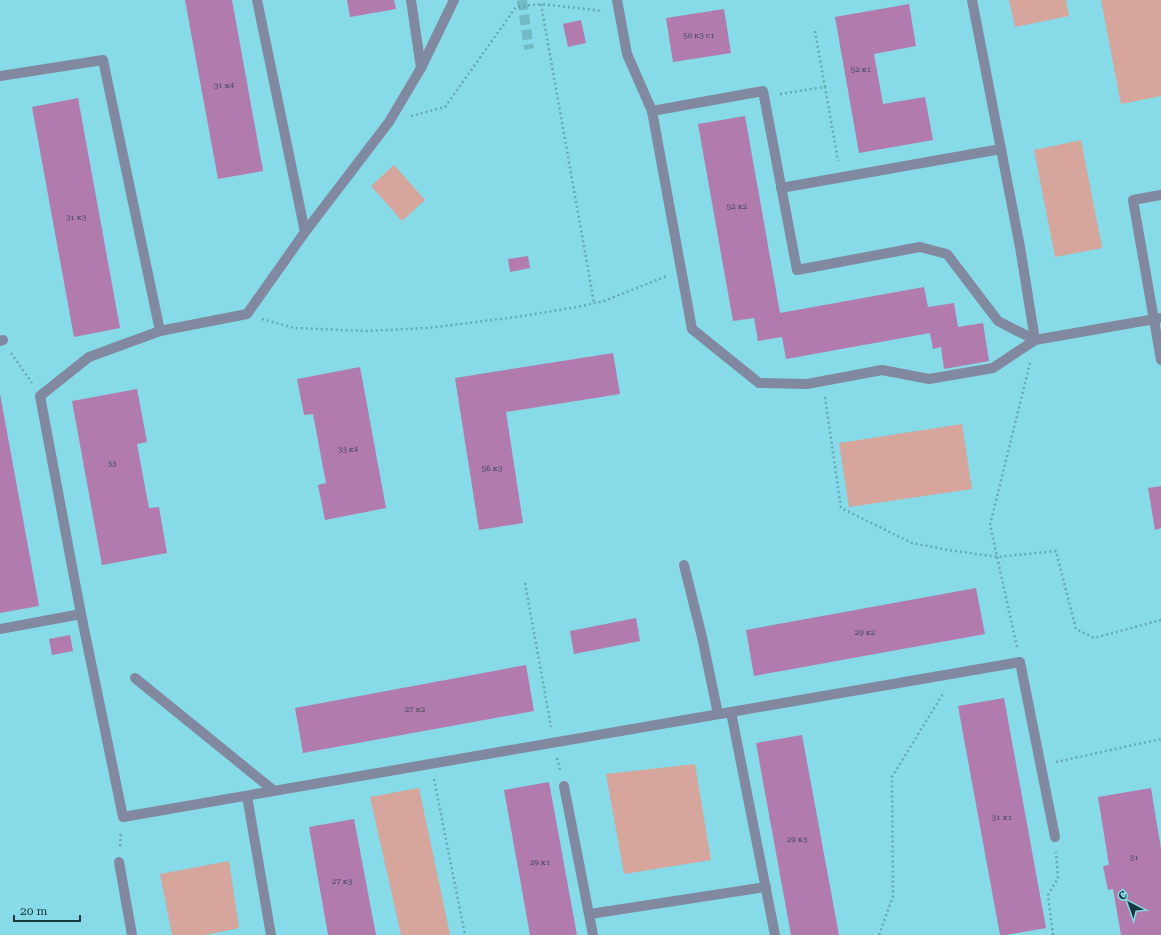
<svg xmlns="http://www.w3.org/2000/svg" width="1161" height="935" viewBox="0 0 1161 935" font-family="'Roboto Serif',serif">
  <style>
    .green { fill: #d6a59c }
    .building { fill: #b17bad }
    .lines { fill: none; stroke-linecap: round; stroke-linejoin: round }
    .minor-tunnel { stroke: #70bac5; stroke-width: 10; stroke-dasharray: 10 5; stroke-linecap: butt }
    .path { stroke: #65a9b4; stroke-width: 2.5; stroke-dasharray: 2 3; stroke-linecap: butt }
    .minor { stroke: #8089a0; stroke-width: 10 }
    .labels { text-anchor: middle; stroke-width: 4; stroke-linejoin: round; paint-order: stroke }
    .number-label { font-size: 8px; fill: #3d4a5a }
  </style>
  <rect width="100%" height="100%" fill="#87dae7"/>
  <g class="green">
    <path d="M1009,0H1066L1069,16L1015,27Z"/>
    <path d="M1101,0H1161V96L1121,104Z"/>
    <path d="M1081,140L1102,248L1055,257L1034,150Z"/>
    <path d="M394,165L425,200L402,221L371,186Z"/>
    <path d="M962,424L972,489L849,507L839,443Z"/>
    <path d="M695,764L711,860L624,874L606,774Z"/>
    <path d="M419,788L450,935H401L370,797Z"/>
    <path d="M229,861L239,928L205,935H172L160,874Z"/>
  </g>
  <g class="building">
    <path d="M185,0H232L263,171L218,179Z"/>
    <path d="M347,0H394L396,9L350,17Z"/>
    <path d="M909,4L916,46L874,54L883,104L925,97L933,140L859,153L835,17Z"/>
    <path d="M724,9L731,53L673,62L666,18Z"/>
    <path d="M581,20L586,43L568,47L563,24Z"/>
    <path d="M78,98L120,328L74,337L32,107Z"/>
    <path d="M745,116L780,313L924,287L928,307L954,303L958,327L983,323L989,361L944,369L941,347L933,349L930,333L786,359L782,337L758,341L754,318L733,321L698,124Z"/>
    <path d="M528,256L530,268L510,272L508,259Z"/>
    <path d="M613,353L620,394L506,412L523,523L479,530L455,378Z"/>
    <path d="M360,367L386,508L325,520L318,485L326,483L313,414L304,415L297,379Z"/>
    <path d="M137,389L147,442L137,444L149,508L159,507L167,553L102,565L72,401Z"/>
    <path d="M0,394L39,606L0,613Z"/>
    <path d="M1161,486V528L1155,530L1148,488Z"/>
    <path d="M976,588L985,634L754,676L746,630Z"/>
    <path d="M636,618L640,641L574,654L570,631Z"/>
    <path d="M70,635L73,651L52,655L49,639Z"/>
    <path d="M526,665L534,711L303,753L295,708Z"/>
    <path d="M1004,698L1046,928L1006,935H1000L958,706Z"/>
    <path d="M802,735L839,935H791L756,743Z"/>
    <path d="M549,782L577,935H530L504,790Z"/>
    <path d="M1151,788L1161,849V935H1121L1113,889L1108,890L1103,866L1109,865L1098,797Z"/>
    <path d="M354,819L376,935H328L309,827Z"/>
  </g>
  <g class="lines">
    <path class="minor-tunnel" d="M522,0L529,49"/>
    <g class="path">
      <path d="M541,4L594,303"/>
      <path d="M815,31L825,87"/>
      <path d="M780,94L825,87L838,161"/>
      <path d="M411,116L445,107L516,7L541,4L603,11"/>
      <path d="M262,319L294,328L368,331L428,328L516,317L577,307L604,301L667,276"/>
      <path d="M11,353L32,383"/>
      <path d="M825,397L841,508L912,543L948,550L998,557L1056,551L1076,629L1094,638L1161,620"/>
      <path d="M525,583L551,727"/>
      <path d="M1017,647L990,525L1030,363"/>
      <path d="M557,758L560,770"/>
      <path d="M1056,762L1161,739"/>
      <path d="M434,779L465,935"/>
      <path d="M120,846L121,833"/>
      <path d="M879,935L893,896L892,777L944,692"/>
      <path d="M1053,935L1048,895L1058,878L1056,852"/>
    </g>
    <g class="minor">
      <path d="M257,0L305,232"/>
      <path d="M411,0L421,68"/>
      <path d="M617,0L627,54L652,111L692,329L759,383L807,384L882,370L929,379L993,368L1035,340L1161,318"/>
      <path d="M972,0L1020,247L1035,340"/>
      <path d="M0,76L103,60L160,331L247,314L305,232L389,122L421,68L454,0"/>
      <path d="M652,111L763,91L797,270L920,247L947,254L998,321L1035,340"/>
      <path d="M781,188L1001,149"/>
      <path d="M1161,195L1133,200L1161,360"/>
      <path d="M0,341L3,340"/>
      <path d="M684,565L702,637L718,714"/>
      <path d="M81,614L40,396L89,357L160,331"/>
      <path d="M0,629L81,614L123,817L731,712L775,935"/>
      <path d="M135,678L273,790"/>
      <path d="M731,712L1020,662L1055,837"/>
      <path d="M564,786L593,935"/>
      <path d="M247,796L271,935"/>
      <path d="M119,862L132,935"/>
      <path d="M590,914L766,887"/>
    </g>
  </g>
  <g class="labels">
    <g class="number-label">
      <text x="699" y="38">50 к3 с1</text>
      <text x="861" y="72">52 к1</text>
      <text x="224" y="88">31 к4</text>
      <text x="737" y="209">52 к2</text>
      <text x="76" y="220">31 к3</text>
      <text x="348" y="452">33 к4</text>
      <text x="112" y="466">33</text>
      <text x="492" y="471">56 к3</text>
      <text x="865" y="635">29 к2</text>
      <text x="415" y="712">27 к2</text>
      <text x="1002" y="820">31 к1</text>
      <text x="797" y="842">29 к3</text>
      <text x="1134" y="860">31</text>
      <text x="540" y="865">29 к1</text>
      <text x="342" y="884">27 к3</text>
    </g>
  </g>
  <g transform="translate(1129 903) rotate(319)" stroke="#87dae7" stroke-width="3" paint-order="stroke">
  <path d="M0-3L7 15L0 10L-7 15Z" fill="#16393e"/>
  <text y="-6" font-size="11" font-weight="bold" text-anchor="middle" fill="#16393e">С</text>
  </g>
  <path d="M14 915v6h66v-6" fill="none" stroke="#16393e" stroke-width="2"/>
  <text x="20" y="915" font-size="12" fill="#16393e" stroke="#87dae7" stroke-width="3" paint-order="stroke">20 m</text>
</svg>
